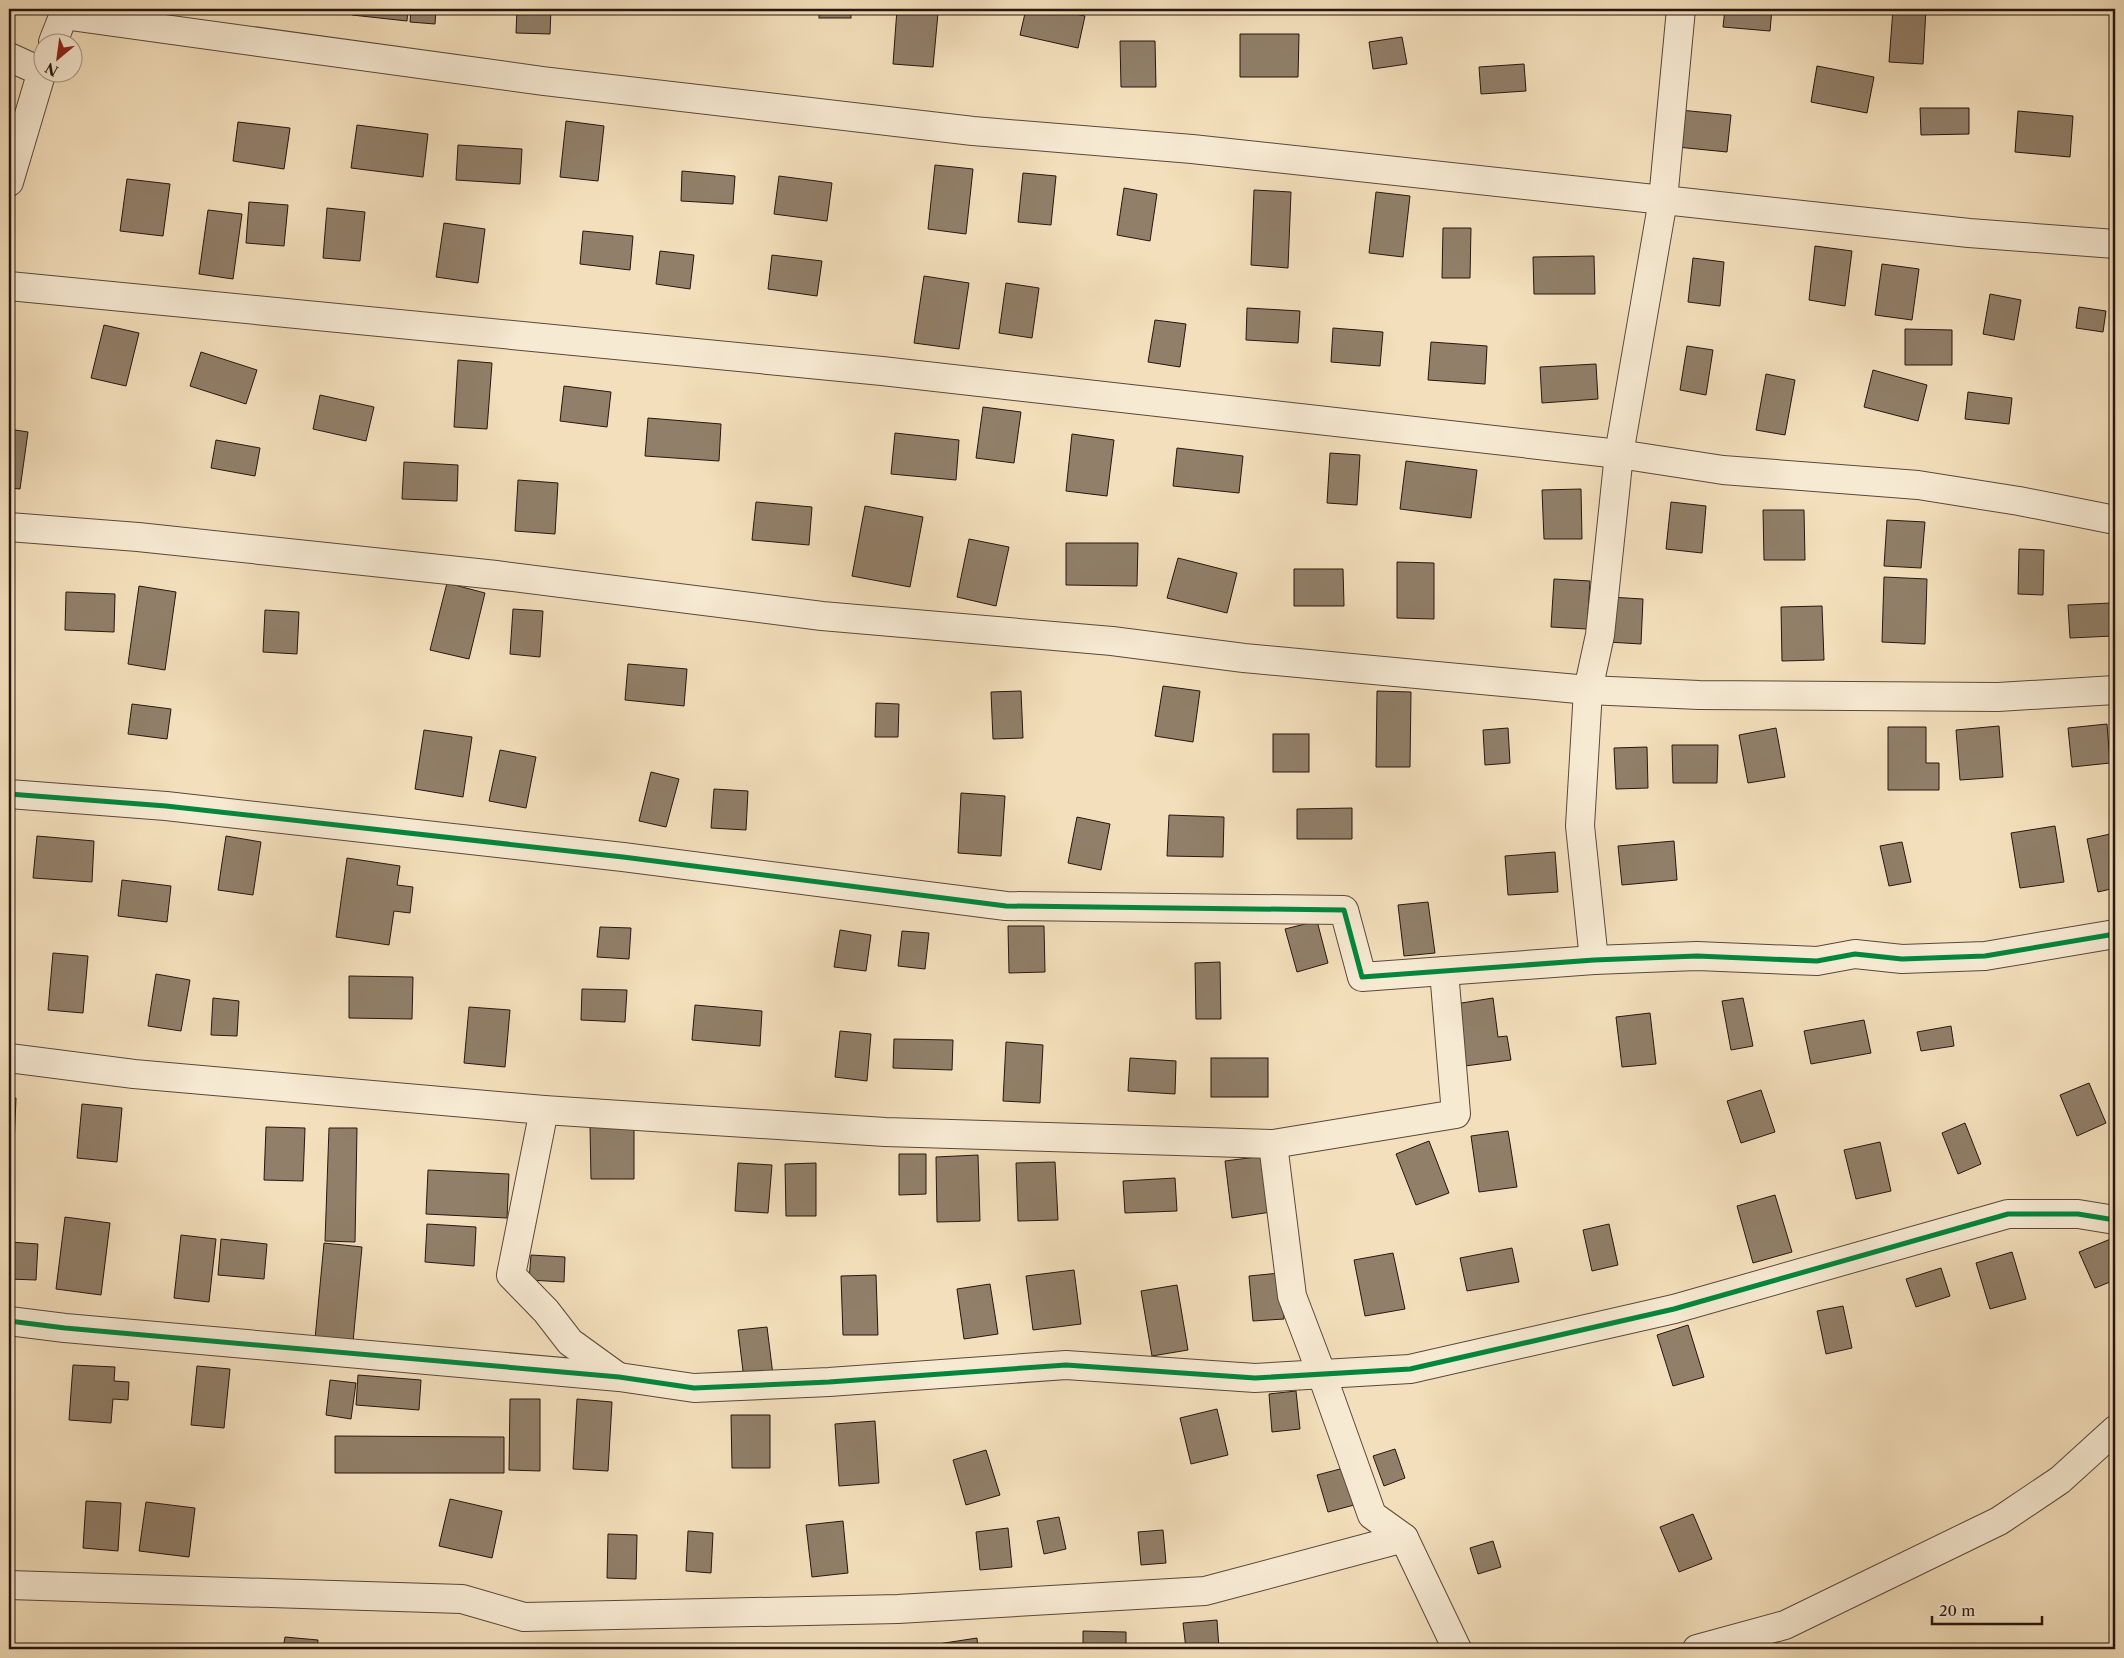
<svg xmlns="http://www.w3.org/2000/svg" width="2124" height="1658" viewBox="0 0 2124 1658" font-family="'Libre Caslon Text',serif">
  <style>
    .building { fill: #917f69; stroke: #271610 }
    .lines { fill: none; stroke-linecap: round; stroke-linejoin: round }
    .minor-casing { stroke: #5a483b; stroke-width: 30 }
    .minor { stroke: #f7ead3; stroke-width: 28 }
    .cycleway-casing { stroke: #f7ead3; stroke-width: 8 }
    .cycleway { stroke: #00873e; stroke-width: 5 }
  </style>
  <rect width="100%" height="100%" fill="#f3dfbb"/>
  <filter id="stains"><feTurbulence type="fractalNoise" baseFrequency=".004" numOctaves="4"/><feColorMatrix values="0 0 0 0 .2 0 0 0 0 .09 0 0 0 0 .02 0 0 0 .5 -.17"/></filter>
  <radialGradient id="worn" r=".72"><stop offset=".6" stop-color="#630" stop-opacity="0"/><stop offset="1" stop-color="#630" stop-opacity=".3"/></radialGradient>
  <g class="building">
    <path d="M353,9H408L407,21L352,15Z"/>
    <path d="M411,9H436L435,24L410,22Z"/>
    <path d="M517,9H551L550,34L516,33Z"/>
    <rect x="819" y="9" width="32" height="9"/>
    <path d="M897,9L938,13L933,67L893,64Z"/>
    <path d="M1026,9H1051L1085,16L1078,48L1020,35Z"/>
    <path d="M1725,9H1772L1770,31L1723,27Z"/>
    <path d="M1893,9H1926L1923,64L1889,62Z"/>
    <path d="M1240,34H1299L1298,77H1240Z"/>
    <path d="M1402,37L1407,64L1373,69L1369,42Z"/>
    <path d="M1120,41H1155L1156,87H1121Z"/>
    <path d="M1524,64L1526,91L1481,94L1479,67Z"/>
    <path d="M1817,66L1874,77L1867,113L1811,102Z"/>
    <path d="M1920,108H1969V134L1921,135Z"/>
    <path d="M1680,110L1731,115L1727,152L1677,147Z"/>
    <path d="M2018,111L2073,116L2070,157L2015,152Z"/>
    <path d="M566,121L604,126L598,181L560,177Z"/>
    <path d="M238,122L290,128L284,169L233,161Z"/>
    <path d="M357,125L428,134L423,177L351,168Z"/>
    <path d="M458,145L522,149L520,184L456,180Z"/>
    <path d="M935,165L973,169L966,234L928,229Z"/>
    <path d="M682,171L735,176L733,204L681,201Z"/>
    <path d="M1023,173L1056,176L1051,225L1018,222Z"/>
    <path d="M779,176L832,183L827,221L774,214Z"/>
    <path d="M127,179L170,184L163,236L120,231Z"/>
    <path d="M1124,188L1157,194L1150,241L1117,235Z"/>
    <path d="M1254,190L1291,192L1288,268L1251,265Z"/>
    <path d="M1376,192L1410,196L1403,257L1369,253Z"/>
    <path d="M249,202L288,205L284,246L246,243Z"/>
    <path d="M327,208L365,212L360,261L323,258Z"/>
    <path d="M208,210L242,214L233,279L199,274Z"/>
    <path d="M444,223L485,229L478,283L436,277Z"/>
    <path d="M1443,228H1471L1470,278H1442Z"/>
    <path d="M583,231L633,236L630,270L580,264Z"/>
    <path d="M1815,246L1852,251L1845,306L1809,300Z"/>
    <path d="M660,251L694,255L690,289L656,284Z"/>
    <path d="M772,255L822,261L817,296L768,289Z"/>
    <path d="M1594,256L1595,294H1534L1533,257Z"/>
    <path d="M1693,258L1724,262L1720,306L1688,302Z"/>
    <path d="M1882,264L1919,269L1912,320L1875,315Z"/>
    <path d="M924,276L969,283L959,349L914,343Z"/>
    <path d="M1006,283L1039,288L1032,338L999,333Z"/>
    <path d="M1990,294L2021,300L2014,340L1983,334Z"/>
    <path d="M2079,307L2106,311L2103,332L2076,328Z"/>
    <path d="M1247,308L1300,311L1298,343L1246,340Z"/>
    <path d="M1155,320L1186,324L1180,367L1148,362Z"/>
    <path d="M104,325L139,333L126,386L91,378Z"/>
    <path d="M1333,328L1383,332L1380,366L1331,362Z"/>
    <path d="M1905,329L1952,330V365H1905Z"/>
    <path d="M1431,342L1487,346L1485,384L1428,380Z"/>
    <path d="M1687,346L1713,350L1706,395L1680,390Z"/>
    <path d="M201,352L257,370L246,404L190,386Z"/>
    <path d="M458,360L492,363L487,429L454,427Z"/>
    <path d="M1596,364L1598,399L1542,403L1540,367Z"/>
    <path d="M1873,370L1927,385L1918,421L1864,407Z"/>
    <path d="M1766,374L1795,380L1785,435L1756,430Z"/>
    <path d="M564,386L611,392L607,427L560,421Z"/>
    <path d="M1968,392L2012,398L2009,424L1965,419Z"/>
    <path d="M320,395L374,407L366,441L313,429Z"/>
    <path d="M983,407L1021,412L1014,463L976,458Z"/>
    <path d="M648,418L721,424L719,461L645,456Z"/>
    <path d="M9,429L28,432L20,489L9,488Z"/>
    <path d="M895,433L959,440L956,480L891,474Z"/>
    <path d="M1072,434L1114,440L1107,496L1066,491Z"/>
    <path d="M216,440L260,448L255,476L211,468Z"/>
    <path d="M1177,448L1243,456L1239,493L1173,486Z"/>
    <path d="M1330,453L1360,455L1357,505L1327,503Z"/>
    <path d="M1406,461L1477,470L1471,518L1400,509Z"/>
    <path d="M404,462L458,465L457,501L402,499Z"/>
    <path d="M518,480L558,483L555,534L515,531Z"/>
    <path d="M1581,489L1582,539H1544L1542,490Z"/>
    <path d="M756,502L812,507L809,545L752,540Z"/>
    <path d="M1671,502L1706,506L1702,553L1666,549Z"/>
    <path d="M865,506L923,517L910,587L852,576Z"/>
    <path d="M1763,510H1804L1805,560H1764Z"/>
    <path d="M1887,520L1925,522L1921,568L1884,566Z"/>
    <path d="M969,539L1009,547L996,606L957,597Z"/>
    <path d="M1066,543H1138L1137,586L1066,585Z"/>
    <path d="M2019,549L2044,550L2043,595L2018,594Z"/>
    <path d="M1178,558L1237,573L1227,613L1167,598Z"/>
    <path d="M1397,562L1434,563V619L1397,618Z"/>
    <path d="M1294,569H1343L1344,606H1294Z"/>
    <path d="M1884,577L1927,579L1925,644L1882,642Z"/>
    <path d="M1554,579L1590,581L1587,629L1551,627Z"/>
    <path d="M447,583L485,593L469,659L430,650Z"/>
    <path d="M139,586L176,592L165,670L128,664Z"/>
    <path d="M66,592L115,594L114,632L65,630Z"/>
    <path d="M1610,597L1643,599L1641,644L1608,642Z"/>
    <path d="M2111,603L2113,636L2070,638L2068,605Z"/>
    <path d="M1822,606L1824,660L1782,661L1781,607Z"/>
    <path d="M513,609L543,611L540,657L510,654Z"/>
    <path d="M265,610L299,612L297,654L263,652Z"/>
    <path d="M628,664L687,669L684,706L625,700Z"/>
    <path d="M1163,686L1200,691L1193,742L1155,736Z"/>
    <path d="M1021,691L1023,738L993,739L991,692Z"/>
    <path d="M1377,691L1411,692L1410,767H1376Z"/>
    <path d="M876,703L899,704L898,737H875Z"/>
    <path d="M132,704L171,709L167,739L128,734Z"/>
    <path d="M2107,724L2110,763L2072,767L2068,728Z"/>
    <path d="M1999,726L2003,777L1960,780L1956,730Z"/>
    <path d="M1888,727H1926V763H1939V790H1888Z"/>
    <path d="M1508,728L1510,763L1485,765L1483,730Z"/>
    <path d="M1776,728L1785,777L1748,783L1739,735Z"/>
    <path d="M424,730L472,737L463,797L415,789Z"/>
    <rect x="1273" y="734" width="36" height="38"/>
    <path d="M1672,745H1718L1717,783H1673Z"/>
    <path d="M1647,747L1648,788L1616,789L1614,748Z"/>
    <path d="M500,750L536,757L526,808L489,801Z"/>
    <path d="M651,772L679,779L666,827L639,821Z"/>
    <path d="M714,789L748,791L746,830L711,828Z"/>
    <path d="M961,793L1005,796L1001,856L958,853Z"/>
    <path d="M1352,808V839H1297V809Z"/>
    <path d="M1169,815L1224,817L1223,857L1167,856Z"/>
    <path d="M1077,817L1110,824L1101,870L1068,863Z"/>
    <path d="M2055,826L2064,882L2020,888L2011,833Z"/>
    <path d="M2115,833V888L2098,892L2087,839Z"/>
    <path d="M37,836L94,841L92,882L33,878Z"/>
    <path d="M226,836L261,842L253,895L218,890Z"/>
    <path d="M1674,841L1677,880L1622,885L1618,846Z"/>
    <path d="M1902,842L1911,882L1889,886L1880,846Z"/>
    <path d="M1555,852L1558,892L1508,895L1505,856Z"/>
    <path d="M347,858L400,866L397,885L413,887L410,913L394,911L389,945L336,937Z"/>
    <path d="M122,880L171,886L167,922L118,916Z"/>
    <path d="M1428,902L1435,953L1404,956L1398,905Z"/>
    <path d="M1317,921L1328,963L1297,972L1285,929Z"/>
    <path d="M1008,926H1044L1045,972L1009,973Z"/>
    <path d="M600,927L631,928L629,959L597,957Z"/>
    <path d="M840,930L871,935L866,971L834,967Z"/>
    <path d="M902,931L929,933L925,969L898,966Z"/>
    <path d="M53,953L88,956L83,1013L48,1010Z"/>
    <path d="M1220,962L1221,1019H1196L1195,963Z"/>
    <path d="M156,974L190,980L181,1031L148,1026Z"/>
    <path d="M349,976L413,977L412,1019L349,1018Z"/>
    <path d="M582,989L627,990L625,1022L581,1020Z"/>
    <path d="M213,998L239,1001L237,1036L211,1035Z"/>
    <path d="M1493,998L1498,1037L1507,1036L1511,1060L1457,1067L1449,1005Z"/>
    <path d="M1743,998L1753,1046L1731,1050L1722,1001Z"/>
    <path d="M695,1005L762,1011L760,1046L692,1040Z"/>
    <path d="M469,1007L510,1010L505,1067L464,1063Z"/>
    <path d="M1650,1013L1656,1064L1622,1067L1616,1017Z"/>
    <path d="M1864,1020L1871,1053L1811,1064L1804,1031Z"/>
    <path d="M1951,1026L1954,1046L1921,1051L1917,1032Z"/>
    <path d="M840,1031L871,1034L867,1081L835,1077Z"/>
    <path d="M894,1039L953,1040L952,1070L893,1068Z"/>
    <path d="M1006,1042L1043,1045L1040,1103L1003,1101Z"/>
    <path d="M1130,1058L1176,1061L1175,1094L1128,1091Z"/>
    <rect x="1211" y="1058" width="57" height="39"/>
    <path d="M2089,1083L2106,1123L2077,1136L2060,1095Z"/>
    <path d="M1761,1090L1775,1132L1741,1143L1727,1101Z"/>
    <path d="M9,1098H16L14,1146H9Z"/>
    <path d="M82,1104L122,1108L117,1162L77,1158Z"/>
    <path d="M1965,1123L1981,1164L1958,1174L1942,1133Z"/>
    <path d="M634,1126V1179H591L590,1127Z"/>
    <path d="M266,1127L305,1128L303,1181L264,1180Z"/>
    <path d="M329,1128H357L355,1242L325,1241Z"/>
    <path d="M1508,1131L1517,1187L1479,1192L1471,1136Z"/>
    <path d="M1429,1141L1449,1193L1416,1205L1396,1154Z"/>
    <path d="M1880,1142L1891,1191L1856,1199L1844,1150Z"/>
    <path d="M899,1154H926V1194L899,1195Z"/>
    <path d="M978,1155L980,1221L937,1222L936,1157Z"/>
    <path d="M1264,1156L1271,1212L1232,1218L1225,1161Z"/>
    <path d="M1055,1162L1058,1220L1018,1221L1016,1163Z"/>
    <path d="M738,1163L772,1165L768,1213L735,1211Z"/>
    <path d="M816,1163V1216H786L785,1164Z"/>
    <path d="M428,1170L509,1174L507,1218L426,1214Z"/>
    <path d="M1175,1178L1177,1211L1125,1213L1123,1181Z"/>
    <path d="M1775,1195L1792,1252L1753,1263L1737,1206Z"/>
    <path d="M65,1217L110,1223L101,1295L56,1289Z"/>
    <path d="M427,1224L476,1227L474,1266L425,1262Z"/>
    <path d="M1609,1224L1618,1265L1592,1271L1583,1230Z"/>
    <path d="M181,1235L216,1239L209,1302L174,1298Z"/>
    <path d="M2113,1238L2115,1243V1280L2095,1288L2079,1252Z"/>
    <path d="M221,1239L267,1244L264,1279L218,1275Z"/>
    <path d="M10,1242L38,1244L36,1280L9,1279Z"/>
    <path d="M324,1243L362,1247L353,1342L315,1339Z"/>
    <path d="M1512,1248L1519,1282L1467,1291L1460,1258Z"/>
    <path d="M2012,1252L2026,1299L1990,1309L1976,1263Z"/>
    <path d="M1393,1253L1405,1309L1365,1316L1354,1260Z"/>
    <path d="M531,1255L565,1257L564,1282L529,1280Z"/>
    <path d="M1941,1268L1950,1296L1916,1307L1906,1279Z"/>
    <path d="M1074,1270L1081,1324L1033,1330L1026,1276Z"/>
    <path d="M1280,1273L1284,1319L1253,1321L1249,1276Z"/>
    <path d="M876,1275L878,1335H843L841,1276Z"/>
    <path d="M990,1284L998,1334L964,1339L957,1289Z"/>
    <path d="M1177,1285L1188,1350L1152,1356L1141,1291Z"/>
    <path d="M1843,1306L1852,1348L1826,1354L1817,1311Z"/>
    <path d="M1688,1325L1704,1377L1673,1386L1657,1335Z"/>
    <path d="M767,1327L773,1375L744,1379L738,1330Z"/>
    <path d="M73,1365L115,1367L114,1381L129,1382L128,1400L113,1399L111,1423L69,1420Z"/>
    <path d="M197,1366L230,1369L224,1428L191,1425Z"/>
    <path d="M358,1375L421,1380L419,1410L356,1405Z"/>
    <path d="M330,1380L356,1383L351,1419L326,1415Z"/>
    <path d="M1296,1391L1300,1429L1272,1432L1269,1394Z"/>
    <path d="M510,1399H540V1471L509,1470Z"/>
    <path d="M577,1399L612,1402L608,1471L573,1469Z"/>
    <path d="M1217,1409L1228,1455L1191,1464L1180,1418Z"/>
    <path d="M731,1415H770V1468H732Z"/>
    <path d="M875,1421L879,1483L839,1486L835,1424Z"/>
    <path d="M335,1436L504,1437V1473H335Z"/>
    <path d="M1395,1449L1405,1478L1384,1486L1373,1456Z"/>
    <path d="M986,1450L1000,1495L966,1505L953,1460Z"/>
    <path d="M1344,1468L1354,1505L1328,1512L1317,1475Z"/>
    <path d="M450,1499L502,1511L492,1558L439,1546Z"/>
    <path d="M86,1501L121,1503L118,1551L83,1548Z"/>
    <path d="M146,1502L195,1508L189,1557L139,1551Z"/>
    <path d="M1693,1514L1712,1559L1679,1572L1660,1527Z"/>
    <path d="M1059,1517L1066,1549L1044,1554L1037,1521Z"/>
    <path d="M843,1521L848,1573L812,1577L806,1525Z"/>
    <path d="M1008,1528L1012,1567L980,1570L976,1532Z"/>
    <path d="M1163,1530L1166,1563L1141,1565L1138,1532Z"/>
    <path d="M688,1531L713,1533L711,1573L686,1571Z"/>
    <path d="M608,1534L637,1535L636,1579L607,1578Z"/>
    <path d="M1493,1541L1501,1567L1478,1574L1470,1548Z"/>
    <rect x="9" y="1615" width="3" height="34"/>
    <path d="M1217,1620L1219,1649H1186L1183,1623Z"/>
    <path d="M1083,1631L1126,1632V1649H1083Z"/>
    <path d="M285,1637L318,1640L317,1649H283Z"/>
    <path d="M977,1638L978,1649H939L938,1644Z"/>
  </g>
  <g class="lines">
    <g class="minor-casing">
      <g id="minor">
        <path d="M63,15L543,81L973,131L1192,149L1969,233L2115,244"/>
        <path d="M53,42L66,9"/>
        <path d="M9,57L42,72"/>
        <path d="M9,182L42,71"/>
        <path d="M9,286L882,371L1619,454L1723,470L1918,485L2019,501L2115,520"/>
        <path d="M9,527L138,537L496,575L822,616L1112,641L1244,658L1588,690L1699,695L1998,697L2115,690"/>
        <path d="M9,794L166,806L623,857L1006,906L1344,910L1362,977L1594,960L1697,956L1817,961L1855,954L1902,959L1985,956L2115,934"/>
        <path d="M1594,960L1580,826L1588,690L1600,635L1619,454L1663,200L1681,9"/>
        <path d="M9,1058L134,1074L544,1110L885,1132L1273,1144L1456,1114L1444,971"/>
        <path d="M544,1110L511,1275L546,1311L570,1342L617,1376"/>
        <path d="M1273,1144L1292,1296L1322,1375L1372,1515L1404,1538L1457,1649"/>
        <path d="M9,1321L65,1328L619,1377L694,1388L829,1382L1066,1365L1255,1378L1410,1369L1674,1309L2008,1214H2078L2115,1220"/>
        <path d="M9,1585L462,1599L524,1617L898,1609L1205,1591L1404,1538"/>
        <path d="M1697,1649L1785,1625L1999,1521L2060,1480L2115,1430"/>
      </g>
    </g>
    <use href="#minor" class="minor"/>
    <g class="cycleway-casing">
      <g id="cycleway">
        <path d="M9,794L166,806L623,857L1006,906L1344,910L1362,977L1594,960L1697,956L1817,961L1855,954L1902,959L1985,956L2115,934"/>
        <path d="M9,1321L65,1328L619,1377L694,1388L829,1382L1066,1365L1255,1378L1410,1369L1674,1309L2008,1214H2078L2115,1220"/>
      </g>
    </g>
    <use href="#cycleway" class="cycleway"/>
  </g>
  <rect width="2124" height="1658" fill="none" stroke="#f3dfbb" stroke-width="30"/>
  <rect x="10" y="10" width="2104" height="1638" fill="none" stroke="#271610" stroke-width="2.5"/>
  <rect x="15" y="15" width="2094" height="1628" fill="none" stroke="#271610"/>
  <g transform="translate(58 58) rotate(209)"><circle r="24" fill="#f7ead3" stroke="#a49585"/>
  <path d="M0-4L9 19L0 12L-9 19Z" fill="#8f2418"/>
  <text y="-8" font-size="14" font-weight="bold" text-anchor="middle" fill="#271610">N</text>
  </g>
  <path d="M1932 1616v8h110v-8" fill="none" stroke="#271610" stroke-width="2.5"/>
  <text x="1939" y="1616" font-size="15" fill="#271610" stroke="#f7ead3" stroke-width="4" paint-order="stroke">20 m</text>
  <rect width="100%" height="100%" filter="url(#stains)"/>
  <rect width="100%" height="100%" fill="url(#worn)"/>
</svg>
